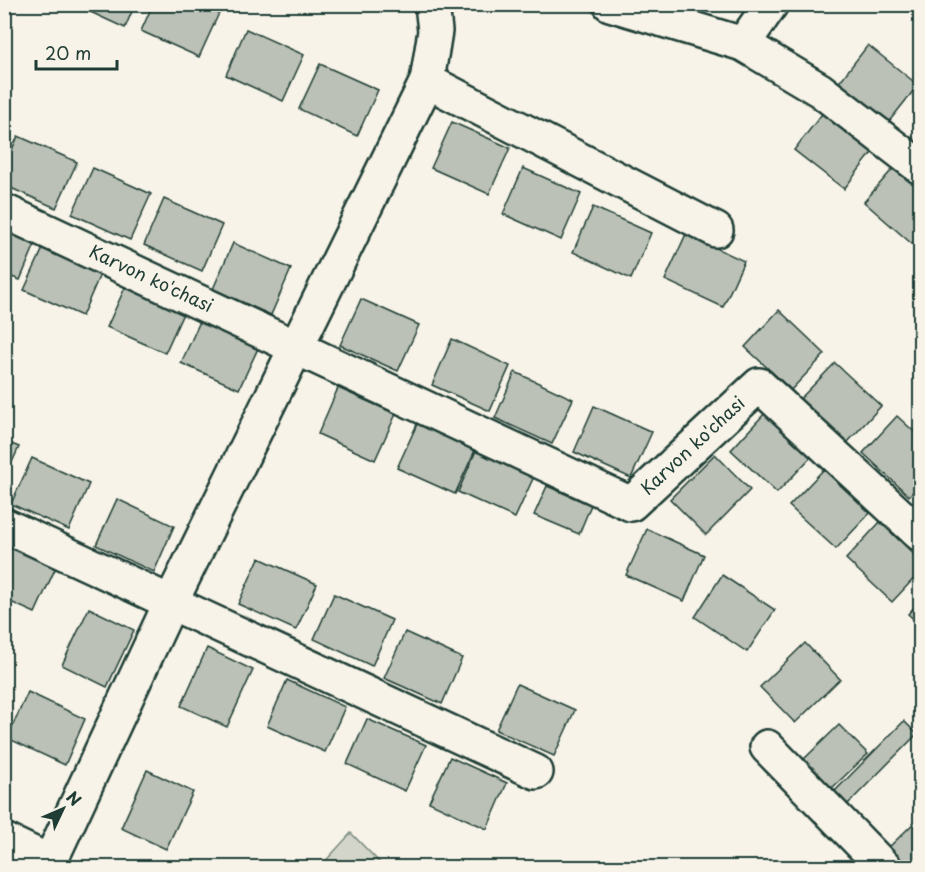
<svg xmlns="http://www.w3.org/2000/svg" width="925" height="872" viewBox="0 0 925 872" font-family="'Playpen Sans',sans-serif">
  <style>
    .green { fill: #d3d5ca; stroke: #79897f; stroke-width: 1.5 }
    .building { fill: #bbc1b6; stroke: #1f3d34; stroke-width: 1.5 }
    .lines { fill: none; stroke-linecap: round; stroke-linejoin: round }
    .minor-casing { stroke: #1f3d34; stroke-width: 38 }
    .minor { stroke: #f7f3e8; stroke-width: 33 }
    .labels { text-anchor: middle; stroke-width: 4.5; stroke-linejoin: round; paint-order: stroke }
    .street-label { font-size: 18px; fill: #1f3d34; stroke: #f7f3e8 }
  </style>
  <rect width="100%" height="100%" fill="#f7f3e8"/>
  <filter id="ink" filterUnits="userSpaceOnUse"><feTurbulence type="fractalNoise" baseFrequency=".0167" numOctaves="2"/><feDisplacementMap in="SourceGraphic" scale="12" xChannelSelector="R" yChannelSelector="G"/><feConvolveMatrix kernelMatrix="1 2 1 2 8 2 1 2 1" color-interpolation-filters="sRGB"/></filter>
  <g filter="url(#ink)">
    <path class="green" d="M351,833L384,867H320Z"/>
    <g class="building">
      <path d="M73,4H135L125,28Z"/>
      <path d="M153,4H204L220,11L199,57L141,31Z"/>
      <path d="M246,29L304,55L283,101L226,75Z"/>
      <path d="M868,45L918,85L887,124L837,85Z"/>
      <path d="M320,64L378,90L357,136L299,109Z"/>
      <path d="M825,110L875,149L844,189L794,150Z"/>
      <path d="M452,122L510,148L489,194L431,168Z"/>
      <path d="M18,136L77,162L56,208L4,185V168Z"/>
      <path d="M897,164L920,184V234L912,244L864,202Z"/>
      <path d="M93,168L151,194L130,240L72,214Z"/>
      <path d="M523,168L581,194L561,240L503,214Z"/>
      <path d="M164,199L222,225L202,271L144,245Z"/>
      <path d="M593,207L651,233L631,279L573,252Z"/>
      <path d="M4,229L36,242L20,280L4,274Z"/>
      <path d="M686,234L744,261L723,307L665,280Z"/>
      <path d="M233,243L291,269L271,315L213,289Z"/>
      <path d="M45,244L102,270L82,316L24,290Z"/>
      <path d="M128,281L186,307L165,353L107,327Z"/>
      <path d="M361,299L419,325L398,371L340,345Z"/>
      <path d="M779,310L825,354L791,390L745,347Z"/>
      <path d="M202,317L260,344L239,389L181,363Z"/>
      <path d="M452,339L510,366L490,411L432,385Z"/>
      <path d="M835,363L881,406L847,443L800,399Z"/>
      <path d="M515,372L573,399L552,444L495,418Z"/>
      <path d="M338,388L396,414L375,460L318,434Z"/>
      <path d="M594,406L652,432L631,478L574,452Z"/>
      <path d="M765,413L811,457L777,493L731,450Z"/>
      <path d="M897,416L920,437V484L909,496L863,453Z"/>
      <path d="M418,422L476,448L455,494L397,468Z"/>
      <path d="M4,441L19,447L4,480Z"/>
      <path d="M478,446L536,472L515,518L458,492Z"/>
      <path d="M715,454L750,490L706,535L670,499Z"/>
      <path d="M32,458L89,484L69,530L11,504Z"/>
      <path d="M824,469L870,513L836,549L789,506Z"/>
      <path d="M547,486L591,505L579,534L534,515Z"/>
      <path d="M117,499L174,526L154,572L96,545Z"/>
      <path d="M880,522L920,560V572L892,602L846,559Z"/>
      <path d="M647,529L704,555L684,601L626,575Z"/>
      <path d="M4,543L56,567L35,613L4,599Z"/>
      <path d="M259,558L317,584L296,630L238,604Z"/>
      <path d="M722,575L775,610L747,652L695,617Z"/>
      <path d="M334,594L392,620L372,666L314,639Z"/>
      <path d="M920,601V625L908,614Z"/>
      <path d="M89,608L134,630L107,687L62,665Z"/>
      <path d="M405,632L462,658L442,704L384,678Z"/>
      <path d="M805,643L840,679L795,723L760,687Z"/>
      <path d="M207,648L253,670L227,727L181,706Z"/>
      <path d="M287,680L345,707L325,752L267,726Z"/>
      <path d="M517,684L575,710L554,756L496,730Z"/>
      <path d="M28,692L85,719L65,765L7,738Z"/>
      <path d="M367,719L426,745L405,791L347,764Z"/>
      <path d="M904,721L917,734L847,805L834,792Z"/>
      <path d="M839,725L868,754L832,788L804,759Z"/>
      <path d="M450,757L507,783L487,829L429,802Z"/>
      <path d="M147,770L193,792L166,849L121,828Z"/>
      <path d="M919,818L920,868H899L884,852Z"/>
    </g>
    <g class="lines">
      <g class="minor-casing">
        <g id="minor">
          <path d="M610,4L743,44L820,90L920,167"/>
          <path d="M743,44L771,4"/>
          <path d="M427,81L716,230"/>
          <path d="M4,211L631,504L759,385L920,534"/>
          <path d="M4,525L536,772"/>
          <path d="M767,747L885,868"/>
          <path d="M4,840L50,862"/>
          <path d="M47,868L171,602L427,81L435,31L432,4"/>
        </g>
      </g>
      <use href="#minor" class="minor"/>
    </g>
  </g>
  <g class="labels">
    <g class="street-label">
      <text transform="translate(151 279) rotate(25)" y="6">Karvon ko'chasi</text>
      <text transform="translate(693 446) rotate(-43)" y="6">Karvon ko'chasi</text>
    </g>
  </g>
  <rect width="925" height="872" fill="none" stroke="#f7f3e8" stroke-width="24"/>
  <rect x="12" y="12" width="901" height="848" fill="none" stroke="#1f3d34" stroke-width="2" filter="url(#ink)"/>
  <g transform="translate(63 809) rotate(46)" stroke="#f7f3e8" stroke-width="4.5" paint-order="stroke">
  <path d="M0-4.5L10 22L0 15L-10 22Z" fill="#1f3d34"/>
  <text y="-9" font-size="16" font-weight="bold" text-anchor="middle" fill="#1f3d34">N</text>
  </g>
  <path d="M36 60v9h81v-9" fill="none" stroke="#1f3d34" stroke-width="3"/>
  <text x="45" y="60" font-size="18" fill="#1f3d34" stroke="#f7f3e8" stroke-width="4.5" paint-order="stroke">20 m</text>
</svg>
